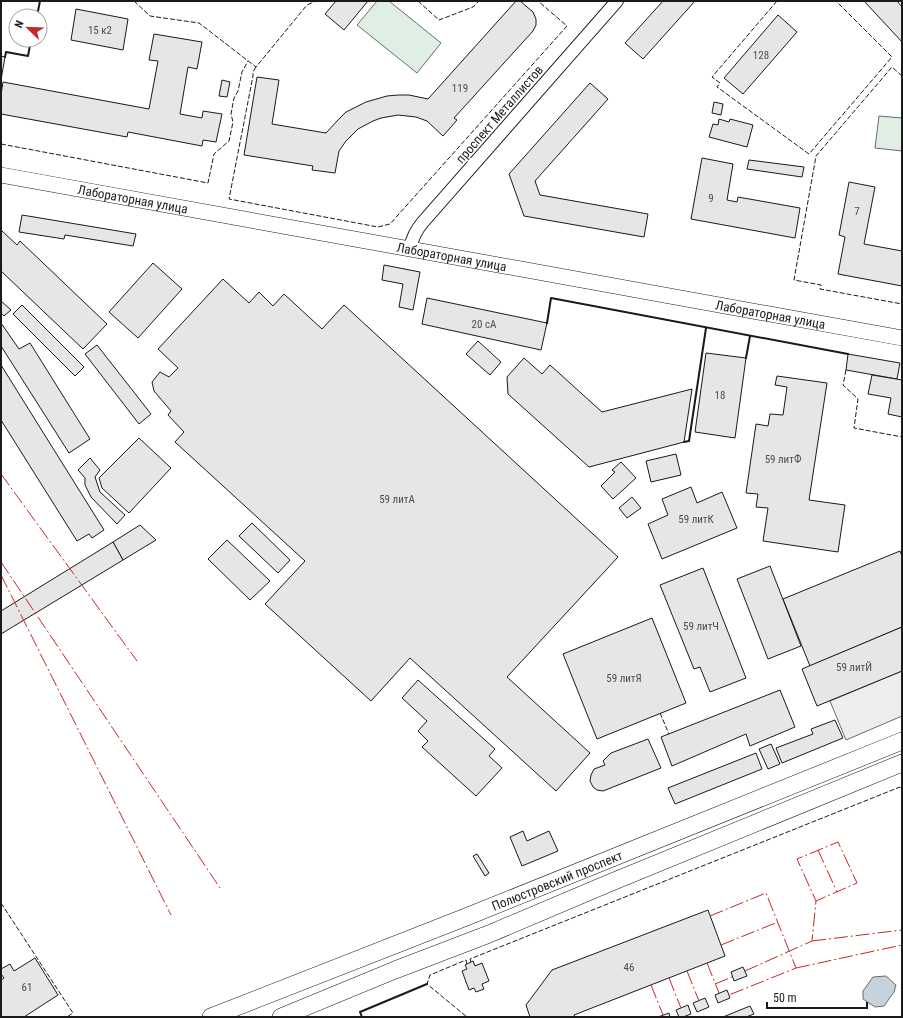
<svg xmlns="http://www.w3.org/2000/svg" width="903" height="1018" viewBox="0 0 903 1018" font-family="'Roboto Condensed',sans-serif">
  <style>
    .green { fill: #e0efe3; stroke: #6a6a6a }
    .parking { fill: #ededed; stroke: #6a6a6a }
    .water { fill: #c6d2dc; stroke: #6a6a6a }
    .building { fill: #e6e6e6; stroke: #1a1a1a }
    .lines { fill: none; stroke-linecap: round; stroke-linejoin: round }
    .minor-casing { stroke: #1a1a1a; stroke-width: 14 }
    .tertiary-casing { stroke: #1a1a1a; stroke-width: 16 }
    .secondary-casing { stroke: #1a1a1a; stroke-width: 18 }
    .minor { stroke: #fff; stroke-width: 12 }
    .tertiary { stroke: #fff; stroke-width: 15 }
    .secondary { stroke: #fff; stroke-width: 17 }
    .fence { stroke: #1a1a1a; stroke-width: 1; stroke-dasharray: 5 2; stroke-linecap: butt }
    .wall { stroke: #1a1a1a; stroke-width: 2 }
    .power { stroke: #c62828; stroke-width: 1; stroke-dasharray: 14 3 2 3; stroke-linecap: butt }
    .labels { text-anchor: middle; stroke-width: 3; stroke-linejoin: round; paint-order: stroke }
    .number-label { font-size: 11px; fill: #4d4d4d }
    .street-label { font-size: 13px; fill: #1a1a1a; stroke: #fff }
  </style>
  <rect width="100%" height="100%" fill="#fff"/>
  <g class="green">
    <path d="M377,1H389L441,43L417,73L357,25Z"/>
    <path d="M879,116L902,118V151L875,148Z"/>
  </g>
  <path class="parking" d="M902,671V716L846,740L830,701Z"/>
  <path class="water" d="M886,976L896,985L894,992L884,1006L875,1007L863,999V991L873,977Z"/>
  <g class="building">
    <path d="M336,1H368L344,30L325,14Z"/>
    <path d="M516,1H520L533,12L536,19V25L533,31L454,118L457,120L443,136L427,121L416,117L398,115L381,118L373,121L358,129L346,141L339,151L335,173L312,170L313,166L244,155L257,77L279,80L272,124L326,133L338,120L346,112L366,102L387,96L398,95H409L428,99Z"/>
    <path d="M663,1H695L643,59L625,43Z"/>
    <path d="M864,1H897L902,7V42Z"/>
    <path d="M76,9L128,19L123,50L71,40Z"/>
    <path d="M778,15L797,32L743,94L724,78Z"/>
    <path d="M154,34L202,42L197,69L188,67L180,114L202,118L203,111L222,114L216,142L203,140L202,146L128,132L127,137L1,114V95L3,82L149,109L158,61L149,60Z"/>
    <path d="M1,56L5,57L1,80Z"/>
    <path d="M222,80L230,82L227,97L219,96Z"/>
    <path d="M590,83L608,99L535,181L540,195L648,214L644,237L524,216L509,174Z"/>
    <path d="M714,102L723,104L721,115L712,113Z"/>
    <path d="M719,119L729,122L730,119L753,125L747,147L709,137L713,124L718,125Z"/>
    <path d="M702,158L733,164L727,200L737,202L738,197L800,208L795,238L691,219Z"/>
    <path d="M749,160L804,167L802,177L747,169Z"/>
    <path d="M849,182L875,187L864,244L902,251V286L838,274L845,237L839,235Z"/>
    <path d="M22,215L136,234L133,246L65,235L64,239L19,232Z"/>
    <path d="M2,231L17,245L20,241L107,324L83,349L1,271V232Z"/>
    <path d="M153,263L182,289L138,338L109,312Z"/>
    <path d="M384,265L420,272L413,310L399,307L403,284L382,280Z"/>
    <path d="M223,279L249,303L259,292L273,306L284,294L322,329L344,305L618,557L507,677L590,753L556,791L410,658L371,701L265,604L305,561L175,442L184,432L168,415L171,411L154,391L152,382L160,372L169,377L178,368L158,349Z"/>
    <path d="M427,298L547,323L541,350L422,324Z"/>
    <path d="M1,301L11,310L4,316L1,313Z"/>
    <path d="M22,305L84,367L75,376L13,314Z"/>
    <path d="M1,323L19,349L30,343L90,439L69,453L1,346Z"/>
    <path d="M478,341L501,362L490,375L466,354Z"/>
    <path d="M97,345L151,414L139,424L85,354Z"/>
    <path d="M706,353L746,358L735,438L695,432Z"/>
    <path d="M848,354L900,363L897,379L846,370Z"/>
    <path d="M524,358L542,374L550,365L602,412L692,389L684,442L589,467L508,394L507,377Z"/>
    <path d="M1,365L104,530L92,538L89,534L77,541L1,420Z"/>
    <path d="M872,375L902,380V417L888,414L891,398L868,394Z"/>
    <path d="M777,376L827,383L809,500L845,505L838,552L763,541L768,508L756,507L758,494L746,493L756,424L768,426L770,414L783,415L787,387L775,385Z"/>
    <path d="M139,438L171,468L129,513L102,488L99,478Z"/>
    <path d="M676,454L681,475L651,482L646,461Z"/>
    <path d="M90,458L100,470L95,477L100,492L125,515L117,524L91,497L85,485V478L78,470Z"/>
    <path d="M621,462L636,478L613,499L601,486L615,472L612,470Z"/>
    <path d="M691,487L697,503L722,492L737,528L662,559L648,524L668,515L662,499Z"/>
    <path d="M632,497L641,508L627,518L619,508Z"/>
    <path d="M252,523L290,560L278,573L239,536Z"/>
    <path d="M140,525L156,540L123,560L113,542Z"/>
    <path d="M227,540L270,581L250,600L208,559Z"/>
    <path d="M113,542L123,560L1,634V611Z"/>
    <path d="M900,551L902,556V627L810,666L783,599Z"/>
    <path d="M770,566L801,646L768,659L737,579Z"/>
    <path d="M703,568L746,678L710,692L700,667L694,669L660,585Z"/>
    <path d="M652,618L686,703L597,739L563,654Z"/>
    <path d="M902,627V671L817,706L802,669Z"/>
    <path d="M418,680L495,749L489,756L502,768L476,796L422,747L428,741L418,731L427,721L402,698Z"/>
    <path d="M780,690L795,727L750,746L746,734L672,766L661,737Z"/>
    <path d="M835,720L843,738L782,763L776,748L813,734L811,729Z"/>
    <path d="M648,739L661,768L603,791L597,790L593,787L590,781L591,775L594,769L605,765L603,761L611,753Z"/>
    <path d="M771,744L780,764L768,769L759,749Z"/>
    <path d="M756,753L762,769L675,804L668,788Z"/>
    <path d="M523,831L527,841L549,831L558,851L522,866L510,837Z"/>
    <path d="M477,854L489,873L485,876L473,856Z"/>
    <path d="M708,910L725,956L574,1015L575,1017H530L526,1005L552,970Z"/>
    <path d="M35,958L58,995L24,1017H1V980L4,978L1,974V969L10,964L14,971Z"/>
    <path d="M473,961L475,966L482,963L489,981L482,984L484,989L476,992L474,988L469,990L462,971L467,969L465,965Z"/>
    <path d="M743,967L747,976L734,981L731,972Z"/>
    <path d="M727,990L730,998L718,1003L715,995Z"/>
    <path d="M705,998L709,1007L697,1012L693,1003Z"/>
    <path d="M688,1005L691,1014L683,1017H679L676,1010Z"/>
    <path d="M750,1006L754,1014L746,1017H723Z"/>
    <path d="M669,1013L670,1017H658Z"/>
  </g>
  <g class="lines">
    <g class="minor-casing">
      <path id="minor" d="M410,249C412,238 416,230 423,222L617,1"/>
    </g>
    <g class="tertiary-casing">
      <g id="tertiary">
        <path id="s1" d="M1,175L902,338"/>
      </g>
    </g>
    <g class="secondary-casing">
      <g id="secondary">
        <path id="s2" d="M211,1017L466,917L902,741"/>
        <path d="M281,1017L395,970L489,934L607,884L902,763"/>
      </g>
    </g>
    <use href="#minor" class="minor"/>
    <use href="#tertiary" class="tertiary"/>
    <use href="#secondary" class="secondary"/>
    <g class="fence">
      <path d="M134,1L150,16L199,23L256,67L307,5L316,1"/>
      <path d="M418,1L439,20L473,7L479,1"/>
      <path d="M777,1L712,77L720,83L717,87L809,154L892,57L836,1"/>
      <path d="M256,67L253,72V76L229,199L378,227L390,224L567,26L538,1"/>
      <path d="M902,76L892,67L816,156L794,280L821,285L820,289L902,304"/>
      <path d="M1,144L208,183L214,154L229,141L233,122L231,114L234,98L238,91L242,72L248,61"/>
      <path d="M846,370L843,385L858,399L854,428L902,437"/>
      <path d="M660,713L669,734"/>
      <path d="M1,903L73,1013L67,1017"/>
      <path d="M471,962L470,959L900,787L902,790"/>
      <path d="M467,964L466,960L430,975L427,984L467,1017"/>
    </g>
    <g class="wall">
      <path d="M37,16L40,1"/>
      <path d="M5,57L6,52L28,56L31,40"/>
      <path d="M547,323L551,298L848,354"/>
      <path d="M746,358L750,336"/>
      <path d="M684,442L689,441L706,328"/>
      <path d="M362,1017L360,1012L427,984"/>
    </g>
    <g class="power">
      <path d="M1,474L137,661"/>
      <path d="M1,562L220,888"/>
      <path d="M1,575L171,915"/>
      <path d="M818,850L837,892"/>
      <path d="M710,916L766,893L796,968L729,995"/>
      <path d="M812,941L902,930"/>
      <path d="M721,945L778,922"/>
      <path d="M707,963L719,993"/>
      <path d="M796,968L902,945"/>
      <path d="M687,971L699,1001"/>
      <path d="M745,971L812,941L816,901L857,883L838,842L797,859L816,901"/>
      <path d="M669,978L681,1008"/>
      <path d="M715,984L732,977"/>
      <path d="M651,985L663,1015"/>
    </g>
  </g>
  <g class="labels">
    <g class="number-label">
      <text x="100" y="34">15 к2</text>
      <text x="761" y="59">128</text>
      <text x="460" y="92">119</text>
      <text x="711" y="202">9</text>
      <text x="857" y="215">7</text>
      <text x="484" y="328">20 сА</text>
      <text x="720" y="399">18</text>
      <text x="783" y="463">59 литФ</text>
      <text x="397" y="503">59 литА</text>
      <text x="696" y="523">59 литК</text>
      <text x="701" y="630">59 литЧ</text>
      <text x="854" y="671">59 литЙ</text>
      <text x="624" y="682">59 литЯ</text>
      <text x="629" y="971">46</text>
      <text x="27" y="991">61</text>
    </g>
    <g class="street-label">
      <text transform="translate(499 114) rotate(-49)" y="5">проспект Металлистов</text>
      <text dy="5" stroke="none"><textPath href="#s1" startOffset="134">Лабораторная улица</textPath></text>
      <text dy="5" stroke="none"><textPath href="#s1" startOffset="458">Лабораторная улица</textPath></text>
      <text dy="5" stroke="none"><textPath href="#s1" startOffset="782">Лабораторная улица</textPath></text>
      <text dy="5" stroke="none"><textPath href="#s2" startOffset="372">Полюстровский проспект</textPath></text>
    </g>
  </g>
  <rect width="903" height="1018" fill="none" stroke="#1a1a1a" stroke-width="4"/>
  <g transform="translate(28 28) rotate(293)"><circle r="19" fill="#ffffff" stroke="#a3a3a3"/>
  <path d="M0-3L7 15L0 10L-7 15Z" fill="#c62828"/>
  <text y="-6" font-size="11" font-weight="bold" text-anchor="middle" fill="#1a1a1a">N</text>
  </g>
  <path d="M767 1002v6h100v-6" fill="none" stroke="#1a1a1a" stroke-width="2"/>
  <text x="773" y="1002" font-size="12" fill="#1a1a1a" stroke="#ffffff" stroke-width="3" paint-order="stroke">50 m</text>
</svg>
